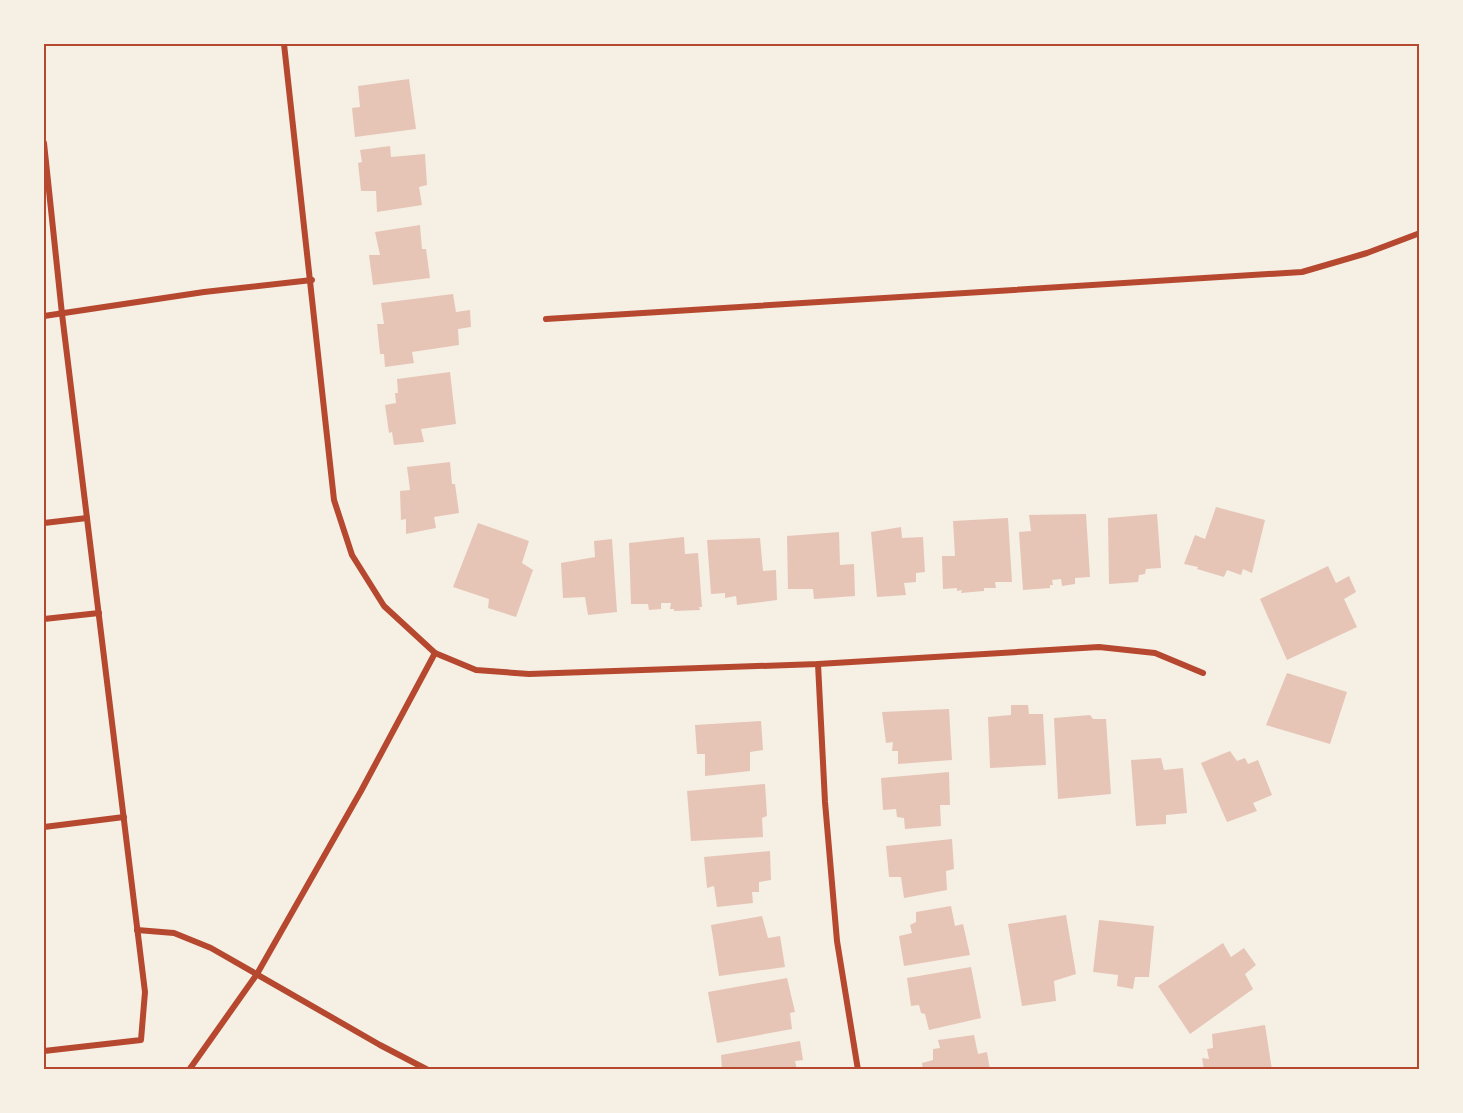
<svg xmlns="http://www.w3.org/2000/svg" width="1463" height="1113" viewBox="0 0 1463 1113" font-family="'Space Grotesk',sans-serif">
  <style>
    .building { fill: #e6c5b7 }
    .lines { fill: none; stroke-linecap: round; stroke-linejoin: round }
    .minor { stroke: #b5482f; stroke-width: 6 }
    .neatline { fill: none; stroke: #b5482f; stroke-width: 2 }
  </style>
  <rect width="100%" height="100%" fill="#f6efe4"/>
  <g class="building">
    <path d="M409,79L416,129L355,137L352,108L360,107L358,86Z"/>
    <path d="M390,146L391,157L425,154L427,185L419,187L422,205L377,212L376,191H361L358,163L362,162L360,150Z"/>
    <path d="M420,225L422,249H426L430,278L373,285L369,255H380L375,232Z"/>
    <path d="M453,294L456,312L470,310L471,327L458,329L459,345L412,352L414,363L385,367L384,354H380L377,324H384L381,303Z"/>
    <path d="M450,372L456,424L421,429L424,442L394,445L392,432L389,433L385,405L396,403L395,393H398L397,379Z"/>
    <path d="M450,462L452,484H455L459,513L434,517L436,528L406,534V519L401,520L400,491L410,490L407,467Z"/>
    <path d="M1216,507L1265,520L1252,573L1243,569L1241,575L1227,570L1224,577L1197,569L1198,567L1184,564L1195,535L1205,539Z"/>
    <path d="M1086,514L1090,577L1075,578V584L1062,586L1061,579L1052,580L1053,585H1050V588L1023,590L1019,532L1031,531L1029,515Z"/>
    <path d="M1157,514L1161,568L1146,569L1145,574L1139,575L1138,582L1109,584L1108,518Z"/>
    <path d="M1008,518L1012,582H995L996,588H984V591L961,593L962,590L957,591V588L943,589L942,556H955L953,521Z"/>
    <path d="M478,523L529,541L522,563L533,570L516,617L488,608L489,599L453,587Z"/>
    <path d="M901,527L902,538L923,537L925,572L916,573V582L904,583L906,595L877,597L871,532Z"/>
    <path d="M839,532L840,565L854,564L855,596L814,599L813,589H788L787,536Z"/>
    <path d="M684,537L685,554L698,553L702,607H699L700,610L674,611V609H670L671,603H661V609L649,610L648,604H631L629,543Z"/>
    <path d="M760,538L763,571L776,570L777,600L737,605L736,596L725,598V593L711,594L707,540Z"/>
    <path d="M612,539L617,612L588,615L585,597L563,598L561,563L595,557L594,541Z"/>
    <path d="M1328,566L1336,583L1349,576L1356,592L1344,599L1357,627L1287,660L1260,599Z"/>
    <path d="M1287,673L1347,692L1330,744L1266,725Z"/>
    <path d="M1011,705H1028L1029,714H1043L1046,765L990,768L988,717L1011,715Z"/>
    <path d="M949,709L952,760L898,764V751H892L893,742L886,743L882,712Z"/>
    <path d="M1090,715L1093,719H1106L1111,794L1058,799L1054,718Z"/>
    <path d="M761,721L763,750L750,752V771L705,776V754H697L695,725Z"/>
    <path d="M1230,751L1237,761L1245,758L1248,764L1258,760L1272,795L1253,803L1257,811L1227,822L1201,763Z"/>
    <path d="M1161,758L1164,770L1183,768L1187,813L1166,815V824L1136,826L1131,760Z"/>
    <path d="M949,772L950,805H940L941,826L905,829L904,818L897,817L896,809L883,810L881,778Z"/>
    <path d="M765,784L767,816L762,818L763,837L691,841L687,791Z"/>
    <path d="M952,839L954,869L946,871L947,890L904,898L901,877H889L886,846Z"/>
    <path d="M770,851L771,880L759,882V892H752L753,903L717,907L714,886L707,888L704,857Z"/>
    <path d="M951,906L955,926L963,924L970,955L904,966L899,936L912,933L910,925L916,922V912Z"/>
    <path d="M1066,915L1076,974L1054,981L1056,1001L1022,1006L1008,924Z"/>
    <path d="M762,916L768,938L780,936L785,967L719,976L711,925Z"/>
    <path d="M1099,920L1154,926L1149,977H1135L1133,989L1117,986L1118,975L1093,972Z"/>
    <path d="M1223,943L1231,957L1244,948L1256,965L1245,974L1253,989L1190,1034L1158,986Z"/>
    <path d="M971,967L981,1018L929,1030L925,1014L921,1013L919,1005L911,1006L907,978Z"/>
    <path d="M787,978L795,1012L790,1013L792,1029L717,1043L708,992Z"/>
    <path d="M1265,1025L1272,1070H1204L1202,1058L1209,1059L1207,1049L1213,1048L1212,1034Z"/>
    <path d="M974,1035L978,1054L987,1052L990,1070H923L922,1063L933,1060V1049L940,1048L938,1040Z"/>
    <path d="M800,1041L803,1060L795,1061L797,1070H722L721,1055Z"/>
  </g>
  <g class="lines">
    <g class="minor">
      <path d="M284,44L334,500L352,555L384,606L435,653L476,670L529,674L818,664L1099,647L1155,653L1203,673"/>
      <path d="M44,143L62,314L145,992L141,1040L44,1051"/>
      <path d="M44,316L204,292L312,280"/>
      <path d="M546,319L1302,272L1367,253L1420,233"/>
      <path d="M44,523L87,518"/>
      <path d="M44,619L99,613"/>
      <path d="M818,664L825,802L837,941L858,1070"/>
      <path d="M44,827L124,817"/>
      <path d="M137,930L174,933L211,948L380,1045L428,1070"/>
      <path d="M189,1070L257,974L361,791L435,653"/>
    </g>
  </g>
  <rect width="1463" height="1113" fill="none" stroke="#f6efe4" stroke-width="90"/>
  <rect x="45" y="45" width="1373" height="1023" class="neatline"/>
</svg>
